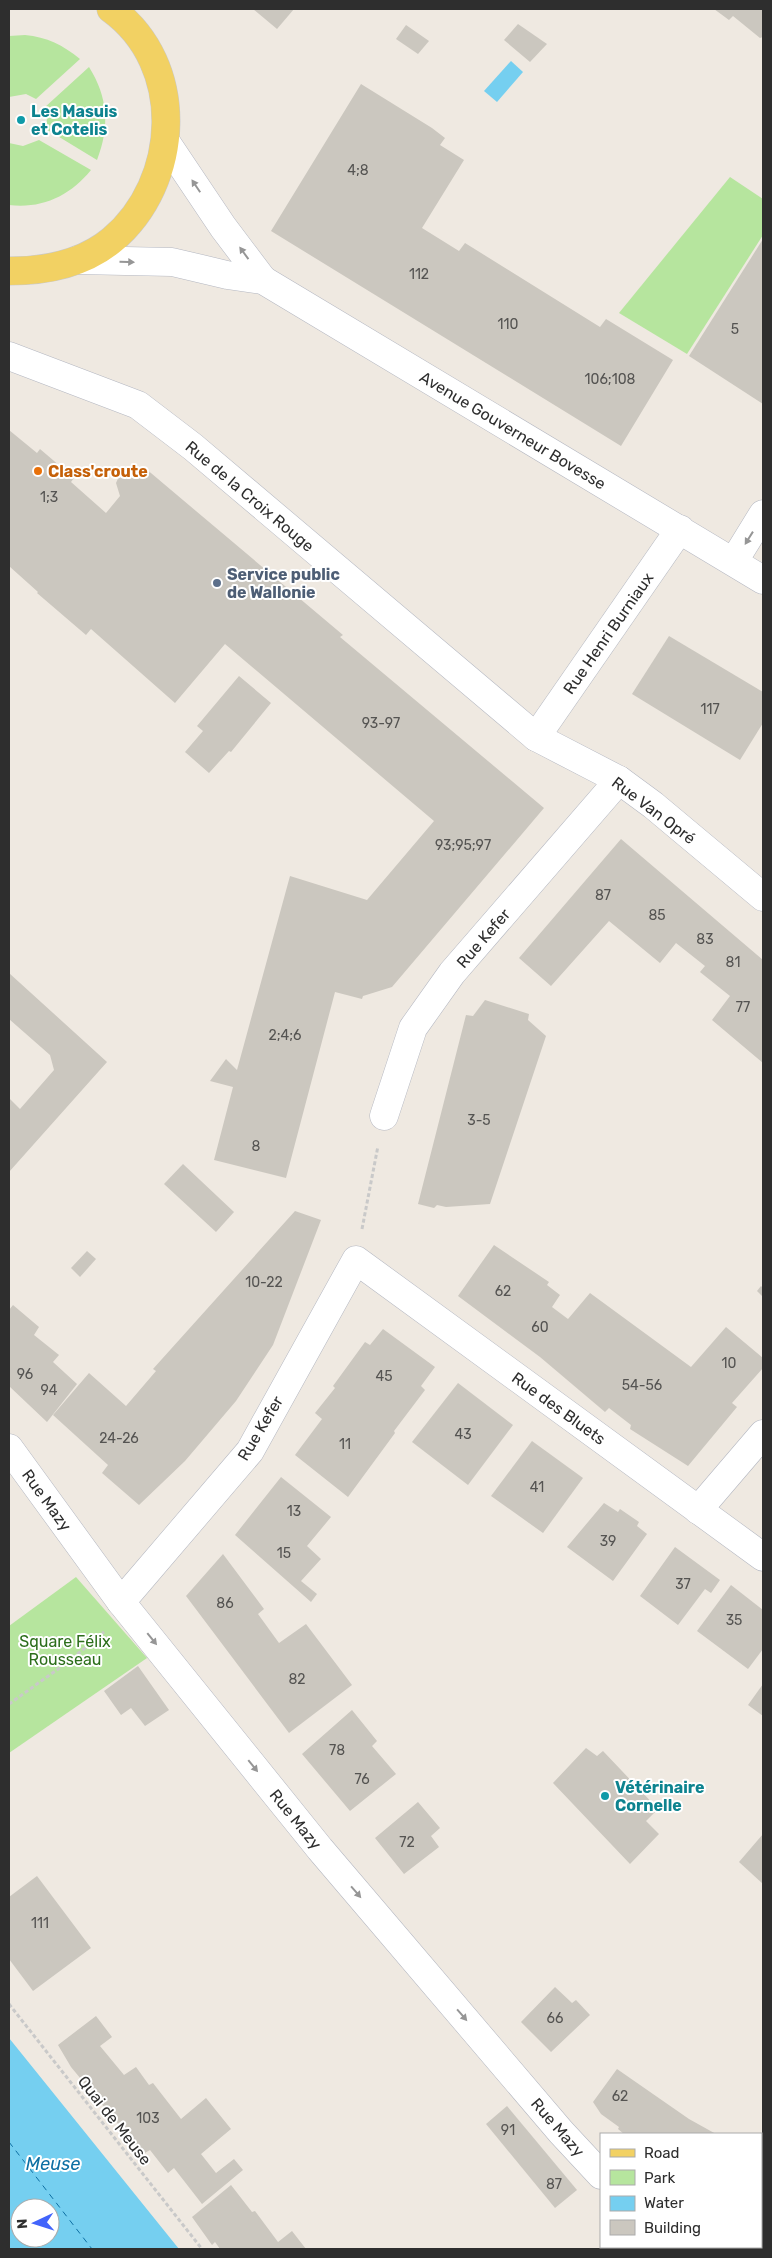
<svg xmlns="http://www.w3.org/2000/svg" width="772" height="2258" viewBox="0 0 772 2258" font-family="Rubik,sans-serif">
  <style>
    .green { fill: #b6e59e }
    .water { fill: #75cff0; fill-rule: evenodd }
    .lines { fill: none; stroke-linecap: round; stroke-linejoin: round }
    .ferry { stroke: #0d6fa3; stroke-width: 1; stroke-dasharray: 6 5; stroke-linecap: butt }
    .building { fill: #cbc7bf }
    .minor-casing { stroke: #b4b7c1; stroke-width: 29 }
    .secondary-casing { stroke: #b4b7c1; stroke-width: 29 }
    .primary-casing { stroke: #c9c9c9; stroke-width: 29 }
    .path { stroke: #c9c9c9; stroke-width: 3; stroke-dasharray: 4 2.5; stroke-linecap: butt }
    .minor { stroke: #fff; stroke-width: 28 }
    .secondary { stroke: #fff; stroke-width: 28 }
    .primary { stroke: #f2d163; stroke-width: 28 }
    .oneway { fill: #969696 }
    .culture-dot { fill: #0f9aa8; stroke: #fff; stroke-width: 2 }
    .food-dot { fill: #e8710a; stroke: #fff; stroke-width: 2 }
    .service-dot { fill: #5c6f8a; stroke: #fff; stroke-width: 2 }
    .labels { text-anchor: middle; stroke-width: 4; stroke-linejoin: round; paint-order: stroke }
    .number-label { font-size: 14px; fill: #555452 }
    .culture-label { font-size: 16px; font-weight: bold; fill: #0d838f; stroke: #fff; text-anchor: start }
    .street-label { font-size: 16px; fill: #2e2e2e; stroke: #fff }
    .food-label { font-size: 16px; font-weight: bold; fill: #c56008; stroke: #fff; text-anchor: start }
    .service-label { font-size: 16px; font-weight: bold; fill: #4e5e75; stroke: #fff; text-anchor: start }
    .park-label { font-size: 16px; fill: #2c6e1b; stroke: #fff }
    .water-label { font-size: 18px; font-style: italic; fill: #0d6fa3; stroke: #fff }
  </style>
  <rect width="100%" height="100%" fill="#efe9e1"/>
  <g class="green">
    <path d="M25,35C47,37 63,45 80,59L36,99L26,94L9,97V36Z"/>
    <path d="M89,67C108,97 110,127 97,160L46,129L47,118L44,108Z"/>
    <path d="M39,140L91,170C70,196 42,209 9,205V143L23,146Z"/>
    <path d="M730,177L763,199V235L687,354L619,313Z"/>
    <path d="M76,1577L147,1658L9,1753V1626Z"/>
  </g>
  <g class="water">
    <path d="M511,61L523,72L497,102L484,91Z"/>
    <path d="M9,2038L179,2249H9ZM20,2208H50V2238H20Z"/>
  </g>
  <g class="lines">
    <path class="ferry" d="M9,2142L92,2249"/>
  </g>
  <g class="building">
    <path d="M253,9H294L277,29Z"/>
    <path d="M714,9H763V37L760,38L733,16L729,20Z"/>
    <path d="M518,24L547,44L530,62L504,40Z"/>
    <path d="M406,25L429,41L418,54L396,39Z"/>
    <path d="M361,84L432,128L445,138L440,145L464,160L422,228L459,251L465,243L600,327L606,319L673,360L621,446L271,231Z"/>
    <path d="M763,239V404L689,356Z"/>
    <path d="M9,430L37,453L40,449L74,478L71,482L106,513L120,496L116,483L120,474L128,469L132,468L142,472L145,468L343,635L340,637L544,808L392,987L363,996L362,999L335,992L286,1178L214,1160L233,1087L210,1081L226,1059L237,1070L290,876L367,900L434,821L225,644L175,703L91,629L86,635L37,593L38,592L9,566Z"/>
    <path d="M669,636L763,692V723L740,760L632,694Z"/>
    <path d="M239,676L271,703L231,752L229,751L209,773L185,752L203,731L197,726Z"/>
    <path d="M621,839L763,960V1063L712,1020L730,996L700,972L705,966L676,943L660,963L609,921L551,986L519,958Z"/>
    <path d="M9,973L107,1062L9,1172V1098L20,1109L54,1070L50,1055L9,1019Z"/>
    <path d="M485,1000L529,1014L528,1020L546,1036L490,1204L446,1207L437,1205L434,1208L418,1204L466,1015L473,1016Z"/>
    <path d="M183,1164L234,1212L216,1232L164,1184Z"/>
    <path d="M295,1211L321,1220L273,1345L236,1401L185,1461L139,1505L102,1473L108,1465L53,1415L89,1373L126,1406L156,1371L153,1369Z"/>
    <path d="M494,1245L549,1282L547,1285L560,1295L552,1307L568,1319L590,1293L691,1367L726,1327L763,1358V1368L732,1403L737,1407L688,1466L630,1429L631,1425L609,1408L605,1412L540,1357L458,1296Z"/>
    <path d="M87,1251L96,1259L80,1277L71,1268Z"/>
    <path d="M761,1286L763,1288V1297L757,1291Z"/>
    <path d="M13,1305L39,1327L34,1335L59,1355L53,1362L77,1384L47,1422L9,1386V1310Z"/>
    <path d="M383,1329L435,1367L421,1386L425,1390L394,1431L395,1433L348,1497L295,1455L322,1419L315,1413L335,1388L333,1386L365,1342L370,1345Z"/>
    <path d="M458,1383L513,1425L468,1485L412,1442Z"/>
    <path d="M532,1441L583,1478L543,1533L491,1496Z"/>
    <path d="M281,1477L331,1517L307,1546L321,1559L301,1581L317,1594L311,1602L235,1535Z"/>
    <path d="M604,1503L618,1512L620,1509L639,1522L637,1526L647,1534L613,1581L567,1547Z"/>
    <path d="M675,1547L720,1580L711,1593L705,1589L678,1625L640,1596Z"/>
    <path d="M223,1554L264,1609L258,1614L279,1643L306,1624L352,1685L289,1733L186,1596Z"/>
    <path d="M731,1585L763,1610V1649L748,1669L697,1631Z"/>
    <path d="M138,1666L169,1710L145,1726L131,1708L121,1715L104,1691Z"/>
    <path d="M763,1684V1716L748,1705Z"/>
    <path d="M352,1710L377,1741L372,1746L396,1774L350,1811L302,1754Z"/>
    <path d="M586,1748L597,1756L603,1751L658,1809L646,1821L659,1834L630,1864L553,1783Z"/>
    <path d="M418,1802L440,1828L431,1836L439,1847L404,1874L375,1838Z"/>
    <path d="M763,1834V1884L739,1862Z"/>
    <path d="M37,1876L91,1948L33,1991L9,1959V1897Z"/>
    <path d="M555,1987L572,2003L576,2000L590,2015L551,2052L521,2022Z"/>
    <path d="M96,2016L112,2037L100,2046L124,2075L136,2067L149,2085L153,2083L181,2119L206,2098L231,2129L201,2154L216,2173L234,2159L243,2170L202,2204L174,2168L168,2173L150,2150L143,2154L71,2067L58,2045Z"/>
    <path d="M617,2069L689,2119L716,2134H624L618,2129L619,2127L601,2114L593,2102Z"/>
    <path d="M507,2106L577,2190L555,2208L486,2124Z"/>
    <path d="M763,2164V2199L761,2197V2168Z"/>
    <path d="M231,2185L252,2212L255,2211L278,2242L292,2231L306,2249H220L215,2242L212,2245L192,2217Z"/>
  </g>
  <g class="lines">
    <g class="minor-casing">
      <g id="minor">
        <path d="M9,356L138,405L193,447L536,737L619,780L653,805L763,897"/>
        <path d="M734,561L763,514"/>
        <path d="M536,737L680,529"/>
        <path d="M384,1116L413,1028L452,973L619,780"/>
        <path d="M9,1448L121,1602L320,1849L561,2132L601,2175"/>
        <path d="M698,1510L763,1434"/>
        <path d="M121,1602L250,1451L356,1260L763,1557"/>
        <path d="M666,2247L668,2249"/>
      </g>
    </g>
    <g class="secondary-casing">
      <g id="secondary">
        <path d="M166,142L223,227L263,280"/>
        <path d="M78,260L172,262L227,275L263,280L763,580"/>
      </g>
    </g>
    <g class="primary-casing">
      <path id="primary" d="M9,271C45,271 83,264 112,240C181,182 187,64 111,9"/>
    </g>
    <g class="path">
      <path d="M362,1229L378,1146"/>
      <path d="M9,1704L68,1662L104,1632"/>
      <path d="M9,2004L202,2249"/>
    </g>
    <use href="#minor" class="minor"/>
    <use href="#secondary" class="secondary"/>
    <use href="#primary" class="primary"/>
  </g>
  <defs><path id="oneway-solid" d="M-6-.8H1V-3.2L6.5 0L1 3.2V.8H-6Z" transform="scale(1.25)"/></defs>
  <g class="oneway">
    <use href="#oneway-solid" transform="translate(196 186) rotate(-124)"/>
    <use href="#oneway-solid" transform="translate(244 253) rotate(-126)"/>
    <use href="#oneway-solid" transform="translate(127 262) rotate(2)"/>
    <use href="#oneway-solid" transform="translate(749 538) rotate(122)"/>
    <use href="#oneway-solid" transform="translate(152 1639) rotate(51)"/>
    <use href="#oneway-solid" transform="translate(253 1766) rotate(51)"/>
    <use href="#oneway-solid" transform="translate(356 1892) rotate(49)"/>
    <use href="#oneway-solid" transform="translate(462 2015) rotate(49)"/>
  </g>
  <g class="culture-dot">
    <circle cx="21" cy="120" r="5"/>
    <circle cx="605" cy="1796" r="5"/>
  </g>
  <circle class="food-dot" cx="38" cy="471" r="5"/>
  <circle class="service-dot" cx="217" cy="583" r="5"/>
  <g class="labels">
    <g class="number-label">
      <text x="358" y="175">4;8</text>
      <text x="419" y="279">112</text>
      <text x="508" y="329">110</text>
      <text x="735" y="334">5</text>
      <text x="610" y="384">106;108</text>
      <text x="49" y="502">1;3</text>
      <text x="710" y="714">117</text>
      <text x="381" y="728">93-97</text>
      <text x="463" y="850">93;95;97</text>
      <text x="603" y="900">87</text>
      <text x="657" y="920">85</text>
      <text x="705" y="944">83</text>
      <text x="733" y="967">81</text>
      <text x="743" y="1012">77</text>
      <text x="285" y="1040">2;4;6</text>
      <text x="479" y="1125">3-5</text>
      <text x="256" y="1151">8</text>
      <text x="264" y="1287">10-22</text>
      <text x="503" y="1296">62</text>
      <text x="540" y="1332">60</text>
      <text x="729" y="1368">10</text>
      <text x="25" y="1379">96</text>
      <text x="384" y="1381">45</text>
      <text x="642" y="1390">54-56</text>
      <text x="49" y="1395">94</text>
      <text x="463" y="1439">43</text>
      <text x="119" y="1443">24-26</text>
      <text x="345" y="1449">11</text>
      <text x="537" y="1492">41</text>
      <text x="294" y="1516">13</text>
      <text x="608" y="1546">39</text>
      <text x="284" y="1558">15</text>
      <text x="683" y="1589">37</text>
      <text x="225" y="1608">86</text>
      <text x="734" y="1625">35</text>
      <text x="297" y="1684">82</text>
      <text x="337" y="1755">78</text>
      <text x="362" y="1784">76</text>
      <text x="407" y="1847">72</text>
      <text x="40" y="1928">111</text>
      <text x="555" y="2023">66</text>
      <text x="620" y="2101">62</text>
      <text x="148" y="2123">103</text>
      <text x="508" y="2135">91</text>
      <text x="554" y="2189">87</text>
    </g>
    <g class="culture-label">
      <text x="31" y="117">Les Masuis<tspan x="31" dy="18">et Cotelis</tspan></text>
      <text x="615" y="1793">Vétérinaire<tspan x="615" dy="18">Cornelle</tspan></text>
    </g>
    <g class="street-label">
      <text transform="translate(513 430) rotate(31)" y="6">Avenue Gouverneur Bovesse</text>
      <text transform="translate(250 496) rotate(40)" y="6">Rue de la Croix Rouge</text>
      <text transform="translate(608 633) rotate(-55)" y="6">Rue Henri Burniaux</text>
      <text transform="translate(654 810) rotate(37)" y="6">Rue Van Opré</text>
      <text transform="translate(483 938) rotate(-49)" y="6">Rue Kefer</text>
      <text transform="translate(559 1408) rotate(36)" y="6">Rue des Bluets</text>
      <text transform="translate(260 1428) rotate(-59)" y="6">Rue Kefer</text>
      <text transform="translate(47 1500) rotate(54)" y="6">Rue Mazy</text>
      <text transform="translate(296 1819) rotate(51)" y="6">Rue Mazy</text>
      <text transform="translate(115 2120) rotate(52)" y="6">Quai de Meuse</text>
      <text transform="translate(558 2127) rotate(49)" y="6">Rue Mazy</text>
    </g>
    <g class="food-label">
      <text x="48" y="477">Class'croute</text>
    </g>
    <g class="service-label">
      <text x="227" y="580">Service public<tspan x="227" dy="18">de Wallonie</tspan></text>
    </g>
    <g class="park-label">
      <text x="65" y="1647">Square Félix<tspan x="65" dy="18">Rousseau</tspan></text>
    </g>
    <g class="water-label">
      <text x="53" y="2170">Meuse</text>
    </g>
  </g>
  <rect width="772" height="2258" fill="none" stroke="#2e2e2e" stroke-width="20"/>
  <rect x="600" y="2133" width="162" height="115" fill="#ffffff" stroke="#ababab"/>
  <rect x="610" y="2149" width="25" height="8" fill="#f2d163" stroke="#ababab"/>
  <text x="644" y="2158" font-size="15" fill="#2e2e2e">Road</text>
  <rect x="610" y="2170" width="25" height="15" fill="#b6e59e" stroke="#ababab"/>
  <text x="644" y="2183" font-size="15" fill="#2e2e2e">Park</text>
  <rect x="610" y="2196" width="25" height="15" fill="#75cff0" stroke="#ababab"/>
  <text x="644" y="2208" font-size="15" fill="#2e2e2e">Water</text>
  <rect x="610" y="2220" width="25" height="15" fill="#cbc7bf" stroke="#ababab"/>
  <text x="644" y="2233" font-size="15" fill="#2e2e2e">Building</text>
  <g transform="translate(35 2223) rotate(266)"><circle r="24" fill="#ffffff" stroke="#ababab"/>
  <path d="M0-4L9 19L0 12L-9 19Z" fill="#4264fb"/>
  <text y="-8" font-size="14" font-weight="bold" text-anchor="middle" fill="#2e2e2e">N</text>
  </g>
</svg>
